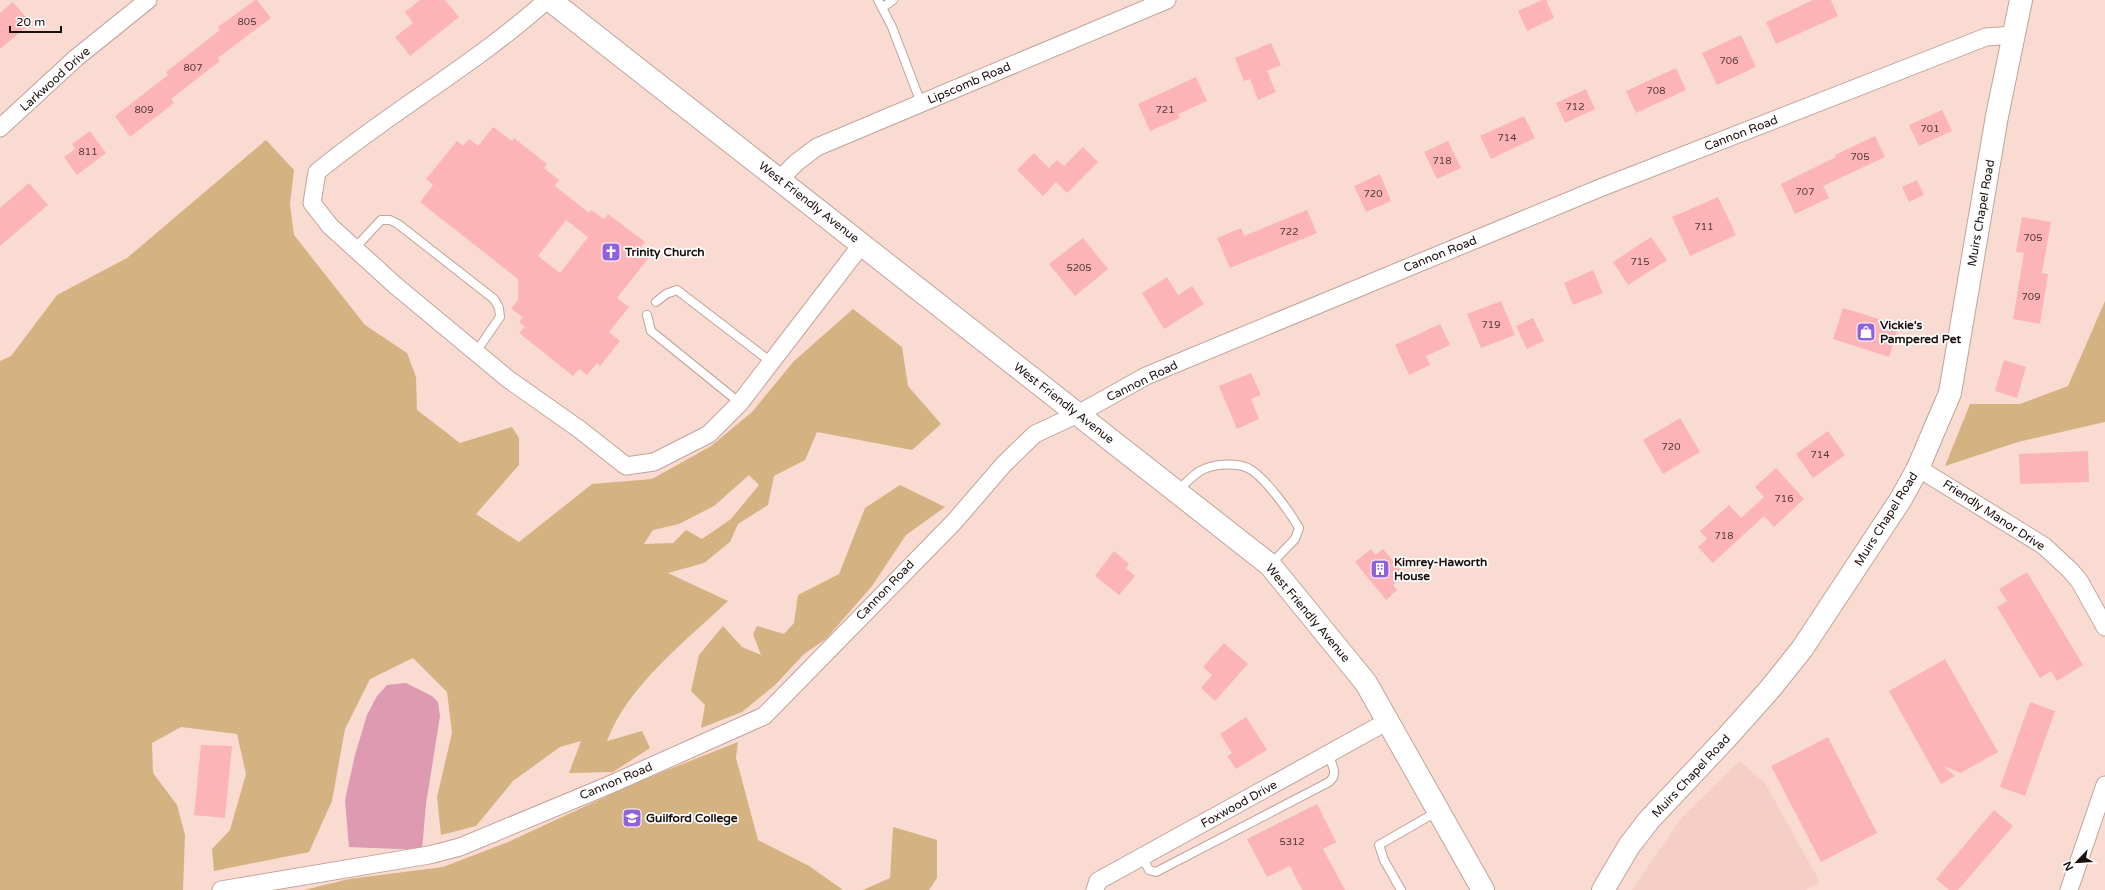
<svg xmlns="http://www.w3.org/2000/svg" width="2105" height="890" viewBox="0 0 2105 890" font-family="'Varela Round',sans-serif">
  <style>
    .built { fill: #f5cfc3 }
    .green { fill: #d4b281; fill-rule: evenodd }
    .water { fill: #dd9ab0 }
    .building { fill: #fdb4b6; fill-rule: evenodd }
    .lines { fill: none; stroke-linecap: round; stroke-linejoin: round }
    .lane-casing { stroke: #c0a39a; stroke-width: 10 }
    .street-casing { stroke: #c0a39a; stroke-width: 19 }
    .secondary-casing { stroke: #c0a39a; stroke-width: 24 }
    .lane { stroke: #fff; stroke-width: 8 }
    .street { stroke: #fff; stroke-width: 17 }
    .secondary { stroke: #fff; stroke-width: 22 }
    .labels { text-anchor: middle; stroke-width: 3.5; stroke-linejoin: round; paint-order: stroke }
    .number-label { font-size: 10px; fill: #523836 }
    .street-label { font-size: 12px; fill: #190f0c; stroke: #fff }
    .poi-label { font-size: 12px; font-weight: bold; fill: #190f0c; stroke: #fff; text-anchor: start }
  </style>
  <rect width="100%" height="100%" fill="#fadbd2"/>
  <path class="built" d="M1740,761L1765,783L1820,882L1806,890H1632L1682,817Z"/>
  <g class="green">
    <path d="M266,140L294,170L290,204L294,235L365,325L407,353L416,377L417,410L460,443L512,427L519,438V465L476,514L519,542L592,484L652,479L711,446L752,412L794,361L853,309L902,347L908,386L941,424L912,450L817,432L805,460L774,476L768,505L738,524L730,542L704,563L668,573L728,601C685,642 628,685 607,741L642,731L650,748L613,772L569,773L581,741L560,747L513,781L476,826L441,835L437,797L452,733L447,692L413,658L370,679L345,729L332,801L309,852L214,871L212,849L230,830L246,774L237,734L181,727L152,743L153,773L177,805L185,835L183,890H0V361L11,356L57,295L127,258ZM749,475L759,485L731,519L702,539L686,530L673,543L644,544L653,530L679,524L714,506Z"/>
    <path d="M2105,301V422L2018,442L1945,466L1970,404H2020L2068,386Z"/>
    <path d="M900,485L945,507L906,535L872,586L826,639L804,654L775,685L742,712L701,728L705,705L691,691L699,655L723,626L742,647L761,655L753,634L757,626L784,634L794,623L798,595L839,574L865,508Z"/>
    <path d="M738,742L736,758L758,840L809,866L843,890H304L349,879L443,867L508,842L642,780Z"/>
    <path d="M893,827L937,840V878L929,890H863L890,878Z"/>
  </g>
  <path class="water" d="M406,683L432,696L438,702L440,716L426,804L422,850L349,847L345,800L355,755L367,715L377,696L387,685Z"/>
  <g class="building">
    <path d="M255,0H257L271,18L218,58L220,61L171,99L174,103L130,137L115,116L168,75L166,72L220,30L218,27Z"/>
    <path d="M420,0H445L459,17L410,56L395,37L413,23L405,12Z"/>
    <path d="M1542,0H1546L1554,18L1527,31L1518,11Z"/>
    <path d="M1813,0H1831L1838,16L1776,44L1766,22Z"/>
    <path d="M13,2L31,23L0,49V13Z"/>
    <path d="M1741,35L1756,67L1717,85L1702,53Z"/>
    <path d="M1271,43L1281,65L1267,71L1276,92L1258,100L1250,79L1244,81L1235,58Z"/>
    <path d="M1676,68L1686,90L1636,113L1626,91Z"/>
    <path d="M1196,77L1207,101L1178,114L1180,118L1150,131L1138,104Z"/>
    <path d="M1586,89L1595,109L1565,123L1556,103Z"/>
    <path d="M1942,110L1952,131L1919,146L1909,125Z"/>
    <path d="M1524,116L1535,138L1491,159L1480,136Z"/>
    <path d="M493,127L512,141L514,138L547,164L544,168L559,180L555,186L589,213L591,210L604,219L608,214L645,242L640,248L650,256L617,298L629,307L609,332L620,341L600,366L597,363L587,375L579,369L573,376L519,333L525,327L519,322L523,317L511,309L518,300V279L420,202L433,185L426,179L457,141L463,146L469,139L478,146ZM566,220L588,237L560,273L538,256Z"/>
    <path d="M90,131L106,153L77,175L64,157L75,149L72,144Z"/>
    <path d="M1875,136L1885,157L1823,186L1829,198L1795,214L1781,184L1836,157L1835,155Z"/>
    <path d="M1448,141L1461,168L1437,179L1424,152Z"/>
    <path d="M1083,147L1098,162L1067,193L1056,182L1043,196L1017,170L1034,153L1049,168L1057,160L1064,166Z"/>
    <path d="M1380,174L1391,201L1366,212L1354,186Z"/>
    <path d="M1917,180L1924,195L1909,202L1902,187Z"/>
    <path d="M29,183L48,205L0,246V208Z"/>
    <path d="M1718,197L1736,235L1690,256L1672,217Z"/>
    <path d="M1307,210L1317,233L1230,268L1217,238L1241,228L1244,236Z"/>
    <path d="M2022,217L2051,222L2042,273L2048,274L2040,324L2013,319L2024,253L2016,252Z"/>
    <path d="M1651,237L1667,260L1628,285L1613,262Z"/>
    <path d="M1083,238L1108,269L1075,296L1049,264Z"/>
    <path d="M1593,270L1603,293L1573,305L1564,283Z"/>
    <path d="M1167,277L1178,295L1192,286L1204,304L1164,329L1142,293Z"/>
    <path d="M1501,301L1515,335L1481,348L1467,314Z"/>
    <path d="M1843,308L1899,325L1889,357L1833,339Z"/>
    <path d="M1533,318L1544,341L1527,349L1516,326Z"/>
    <path d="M1440,324L1450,345L1426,356L1430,365L1409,375L1395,345Z"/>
    <path d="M2004,360L2026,367L2017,398L1995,391Z"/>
    <path d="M1251,373L1261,395L1251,399L1259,419L1237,429L1219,386Z"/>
    <path d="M1680,418L1700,452L1663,474L1643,440Z"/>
    <path d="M1828,431L1845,455L1813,478L1796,454Z"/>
    <path d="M2088,451L2089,482L2020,484L2019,454Z"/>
    <path d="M1776,468L1804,499L1774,527L1764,516L1713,563L1698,547L1707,539L1700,531L1729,505L1741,518L1764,497L1755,487Z"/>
    <path d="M1371,549L1375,555L1383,549L1405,575L1393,585L1397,590L1386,600L1355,562Z"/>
    <path d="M1114,551L1129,564L1126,568L1135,576L1119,595L1095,576Z"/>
    <path d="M2027,572L2083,665L2057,681L2051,671L2040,678L1997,607L2007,601L1999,589Z"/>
    <path d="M1224,643L1248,664L1215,701L1201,688L1212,675L1203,667Z"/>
    <path d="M1945,659L1998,752L1961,773L1943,766L1955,776L1941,784L1889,691Z"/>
    <path d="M2030,702L2055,711L2025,796L2000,787Z"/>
    <path d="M1246,717L1267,750L1236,769L1227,756L1232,753L1220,734Z"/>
    <path d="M1828,737L1877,833L1821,862L1771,766Z"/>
    <path d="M201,745L232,746L225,818L194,815Z"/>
    <path d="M1317,804L1336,842L1323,849L1345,890H1302L1290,866L1267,877L1247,839Z"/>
    <path d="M1994,810L2013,826L1958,890H1949L1936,879Z"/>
  </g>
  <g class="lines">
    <g class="lane-casing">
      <g id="lane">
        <path d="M878,0L892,27L921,103"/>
        <path d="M882,8L893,0"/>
        <path d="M355,248L381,220H390L398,224L494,299L499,308L500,317L476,352"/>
        <path d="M656,302L666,294L677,290L771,362"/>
        <path d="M647,315L651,331L740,403"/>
        <path d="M1177,491C1184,485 1192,476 1200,471C1212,464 1235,462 1248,468C1264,476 1290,512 1299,528L1295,539L1270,565"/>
        <path d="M1142,857L1149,870L1156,872L1329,782C1339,774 1332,765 1328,754"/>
        <path d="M1401,890L1384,860L1379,845L1438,811"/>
      </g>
    </g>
    <g class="street-casing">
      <g id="street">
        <path d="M547,0C476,64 391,111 317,172L312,203L330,226L396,286L508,379L579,429L626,466L654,462L709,434L739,404L862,244"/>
        <path d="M0,128L76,58L148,0"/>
        <path d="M780,179L797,162L817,147L1167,0"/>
        <path d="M1918,468L2044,546L2071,571L2080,582L2105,627"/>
        <path d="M221,890L429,855L460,847L607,786L764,716L954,522L1004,464L1035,434L1078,414L1146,376L1600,188L1986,37L2013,35"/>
        <path d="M1095,890L1098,881L1388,721"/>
        <path d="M2069,890L2105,785"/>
      </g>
    </g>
    <g class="secondary-casing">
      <g id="secondary">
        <path d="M550,0L1270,565L1366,683L1483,890"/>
        <path d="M1603,890L1629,846L1649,820L1728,736L1770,689L1802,649L1901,499L1918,468L1950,393L1997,116L2021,0"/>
      </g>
    </g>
    <use href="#lane" class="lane"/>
    <use href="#street" class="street"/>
    <use href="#secondary" class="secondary"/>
  </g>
  <defs>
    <g id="church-square" transform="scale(1)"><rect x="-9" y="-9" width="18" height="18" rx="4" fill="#8f61db" stroke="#fff"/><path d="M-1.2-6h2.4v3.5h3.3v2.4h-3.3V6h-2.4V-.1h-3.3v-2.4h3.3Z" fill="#fff"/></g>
    <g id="shop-square" transform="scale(1)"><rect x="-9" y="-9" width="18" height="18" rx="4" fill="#8f61db" stroke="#fff"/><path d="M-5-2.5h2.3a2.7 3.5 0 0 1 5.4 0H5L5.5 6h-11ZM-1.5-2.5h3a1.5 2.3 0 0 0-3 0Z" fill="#fff"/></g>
    <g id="building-square" transform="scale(1)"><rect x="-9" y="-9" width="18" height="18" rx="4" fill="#8f61db" stroke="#fff"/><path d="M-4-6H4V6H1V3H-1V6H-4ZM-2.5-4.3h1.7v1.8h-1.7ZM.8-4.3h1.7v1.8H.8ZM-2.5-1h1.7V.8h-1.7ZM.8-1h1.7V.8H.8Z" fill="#fff"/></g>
    <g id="university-square" transform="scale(1)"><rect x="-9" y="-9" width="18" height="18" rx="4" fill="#8f61db" stroke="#fff"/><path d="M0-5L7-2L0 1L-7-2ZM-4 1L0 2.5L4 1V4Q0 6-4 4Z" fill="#fff"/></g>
  </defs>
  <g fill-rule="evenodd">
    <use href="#church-square" x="611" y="252"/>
    <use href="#shop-square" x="1866" y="332"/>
    <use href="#building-square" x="1380" y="569"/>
    <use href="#university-square" x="632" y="818"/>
  </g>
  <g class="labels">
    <g class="number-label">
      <text x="247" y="25">805</text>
      <text x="1729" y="64">706</text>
      <text x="193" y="71">807</text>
      <text x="1656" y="94">708</text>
      <text x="1575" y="110">712</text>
      <text x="144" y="113">809</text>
      <text x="1165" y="113">721</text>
      <text x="1930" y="132">701</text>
      <text x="1507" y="141">714</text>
      <text x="88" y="155">811</text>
      <text x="1860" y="160">705</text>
      <text x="1442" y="164">718</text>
      <text x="1805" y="195">707</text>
      <text x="1373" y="197">720</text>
      <text x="1704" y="230">711</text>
      <text x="1289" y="235">722</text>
      <text x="2033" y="241">705</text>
      <text x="1640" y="265">715</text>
      <text x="1079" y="271">5205</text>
      <text x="2031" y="300">709</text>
      <text x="1491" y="328">719</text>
      <text x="1671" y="450">720</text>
      <text x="1820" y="458">714</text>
      <text x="1784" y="502">716</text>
      <text x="1724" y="539">718</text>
      <text x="1292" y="845">5312</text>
    </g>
    <g class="street-label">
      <text transform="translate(55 79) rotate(-42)" y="4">Larkwood Drive</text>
      <text transform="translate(969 83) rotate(-23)" y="4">Lipscomb Road</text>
      <text transform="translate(1741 133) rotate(-21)" y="4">Cannon Road</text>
      <text transform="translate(809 202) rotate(38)" y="4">West Friendly Avenue</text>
      <text transform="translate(1981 213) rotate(-80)" y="4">Muirs Chapel Road</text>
      <text transform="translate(1440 254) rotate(-22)" y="4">Cannon Road</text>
      <text transform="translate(1142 381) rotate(-26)" y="4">Cannon Road</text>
      <text transform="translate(1064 403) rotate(38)" y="4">West Friendly Avenue</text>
      <text transform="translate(1994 515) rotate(33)" y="4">Friendly Manor Drive</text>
      <text transform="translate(1886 519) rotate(-58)" y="4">Muirs Chapel Road</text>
      <text transform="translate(885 590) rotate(-46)" y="4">Cannon Road</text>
      <text transform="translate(1308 613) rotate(50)" y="4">West Friendly Avenue</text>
      <text transform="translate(1691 776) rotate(-47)" y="4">Muirs Chapel Road</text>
      <text transform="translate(616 781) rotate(-23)" y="4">Cannon Road</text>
      <text transform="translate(1239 804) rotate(-29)" y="4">Foxwood Drive</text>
    </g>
    <g class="poi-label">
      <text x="625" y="256">Trinity Church</text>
      <text x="1880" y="329">Vickie's<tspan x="1880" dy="14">Pampered Pet</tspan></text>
      <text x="1394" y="566">Kimrey-Haworth<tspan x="1394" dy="14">House</tspan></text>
      <text x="646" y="822">Guilford College</text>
    </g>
  </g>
  <g transform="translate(2077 862) rotate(245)" stroke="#ffffff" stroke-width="3" paint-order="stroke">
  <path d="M0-3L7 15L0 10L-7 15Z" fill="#190f0c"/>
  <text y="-6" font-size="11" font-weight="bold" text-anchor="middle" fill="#190f0c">N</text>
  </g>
  <path d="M10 26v6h51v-6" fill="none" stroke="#190f0c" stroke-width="2"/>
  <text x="16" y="26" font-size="12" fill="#190f0c" stroke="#ffffff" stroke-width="3" paint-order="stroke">20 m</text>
</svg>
